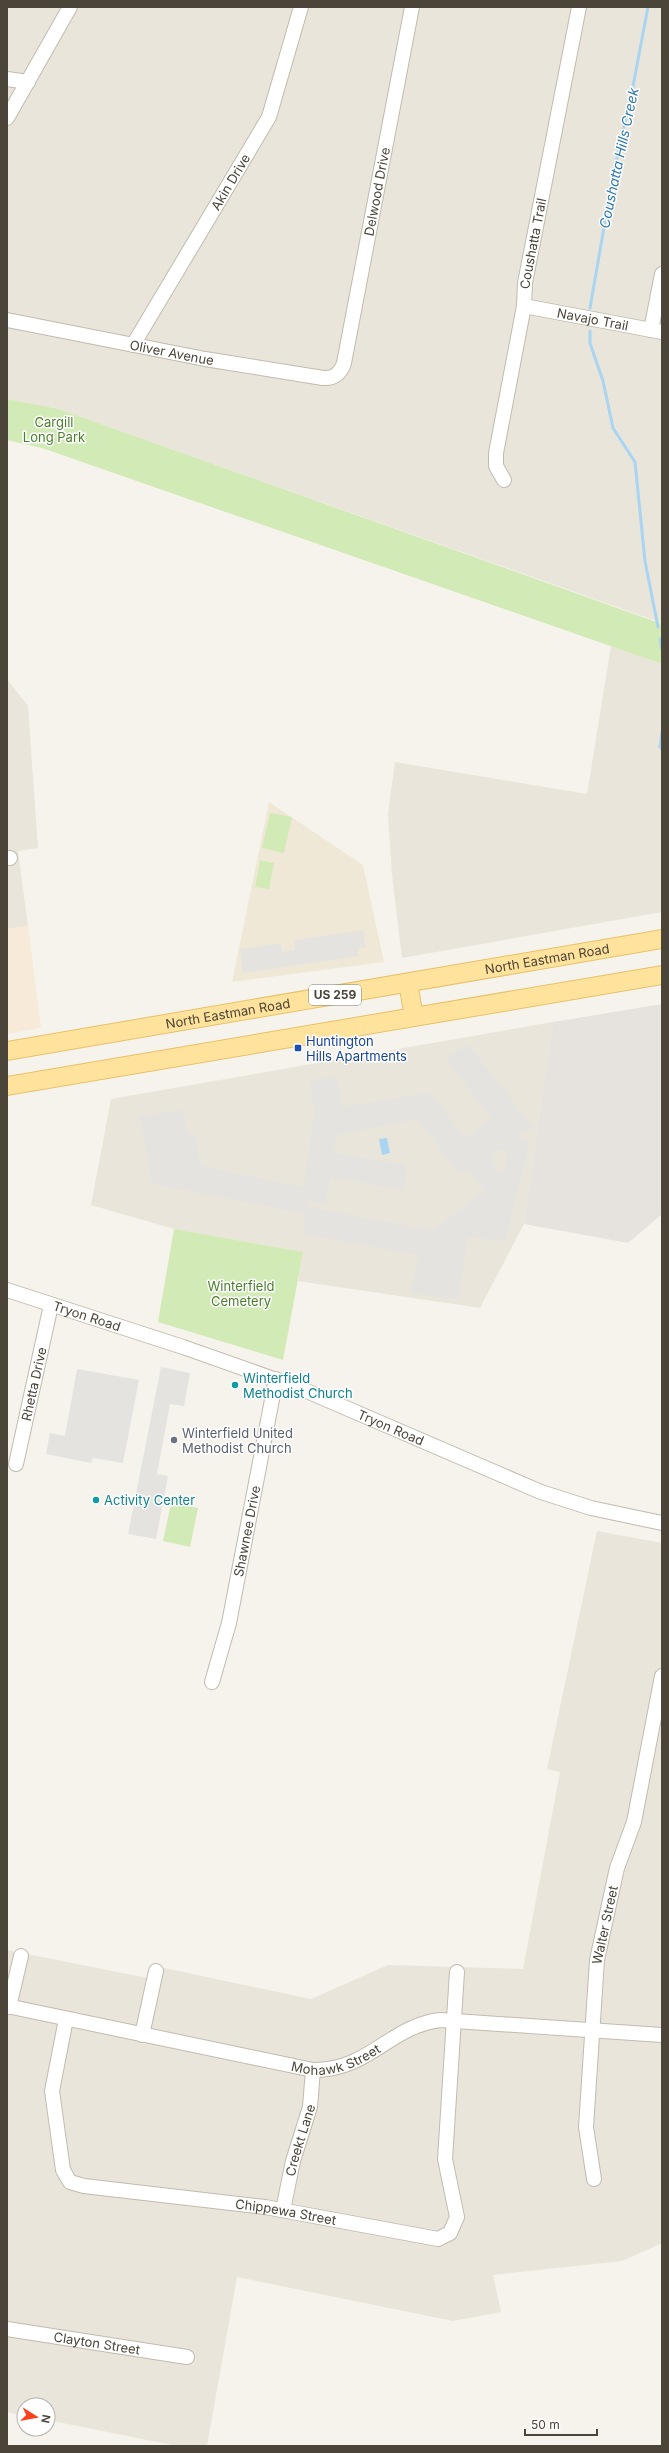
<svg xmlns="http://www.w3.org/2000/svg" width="669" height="2453" viewBox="0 0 669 2453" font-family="Inter,sans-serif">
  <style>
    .residential { fill: #eae5da }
    .commercial { fill: #f7ead8 }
    .industrial { fill: #e6e2dd }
    .education { fill: #efe8d6 }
    .green { fill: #d2eab5 }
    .parking { fill: #e5e3e0; fill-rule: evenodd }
    .water { fill: #a9d4f2 }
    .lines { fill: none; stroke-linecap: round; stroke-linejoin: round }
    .stream { stroke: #a9d4f2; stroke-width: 3 }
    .minor-casing { stroke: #c2bbae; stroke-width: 16 }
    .major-casing { stroke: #e6c16a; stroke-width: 20 }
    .minor { stroke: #fff; stroke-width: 14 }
    .major { stroke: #ffe39c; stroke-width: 18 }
    .transit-dot { fill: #1a4fb4; stroke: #fff; stroke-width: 1.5 }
    .culture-dot { fill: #0f9aa8; stroke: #fff; stroke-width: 1.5 }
    .worship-dot { fill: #6b7280; stroke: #fff; stroke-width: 1.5 }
    .labels { text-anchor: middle; stroke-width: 3; stroke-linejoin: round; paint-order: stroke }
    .shield { fill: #fff; stroke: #817c74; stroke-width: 1 }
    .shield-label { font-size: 12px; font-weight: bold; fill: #4b4439 }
    .street-label { font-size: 13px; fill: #4b4439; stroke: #fff }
    .park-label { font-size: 13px; fill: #4a7f2a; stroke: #fff }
    .transit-label { font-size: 13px; fill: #164399; stroke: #fff; text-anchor: start }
    .culture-label { font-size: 13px; fill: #0d838f; stroke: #fff; text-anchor: start }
    .worship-label { font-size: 13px; fill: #5b616d; stroke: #fff; text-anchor: start }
    .water-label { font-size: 14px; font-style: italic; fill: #2e7ab2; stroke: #fff }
  </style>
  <rect width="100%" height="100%" fill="#f6f3ec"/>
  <g class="residential">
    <path d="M7,7H662V623L59,409L7,399Z"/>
    <path d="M611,646L662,664V912L402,958L392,875L388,814L395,762L587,794Z"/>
    <path d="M7,679L28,706L38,848L18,851L28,926L7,929Z"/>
    <path d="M553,1022L524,1224L480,1308L298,1281L303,1252L174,1229L91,1205L111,1099Z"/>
    <path d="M597,1531L662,1543V2243L622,2261L493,2275L501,2312L453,2321L237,2277L207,2446H177L48,2420V2405H24V2416L7,2412V1950L147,1978L150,1965L311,1999L388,1965L523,1969L560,1772L547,1769Z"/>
  </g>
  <path class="commercial" d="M28,926L41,1028L7,1034V929Z"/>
  <path class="industrial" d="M662,1004V1214L628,1243L524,1224L553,1022Z"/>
  <path class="education" d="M269,802L363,865L384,962L232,982Z"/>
  <g class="green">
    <path d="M7,399L59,409L662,624V664L42,448L7,440Z"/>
    <path d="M270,813L292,817L284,853L262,848Z"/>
    <path d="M260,860L274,863L269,889L255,887Z"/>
    <path d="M174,1229L303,1252L283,1360L158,1322Z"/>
    <path d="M172,1499L188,1502V1506L198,1508L190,1547L163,1541Z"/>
  </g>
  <g class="parking">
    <path d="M363,930L366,947L358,948L359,956L243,973L240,949L281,943L282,952L295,950L294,940Z"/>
    <path d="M467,1044L534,1127L528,1132L524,1130L518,1134L520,1139L530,1141L505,1241L468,1237L458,1300L411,1293L418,1255L302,1234L306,1214L152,1184L140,1116L183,1110L187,1134L195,1133L200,1166L303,1187L315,1112L310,1081L337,1077L341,1107L427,1093L435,1099L466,1138L491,1118L446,1059ZM417,1119L459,1174L468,1169L484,1191L433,1230L307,1207L308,1201L325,1204L330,1177L403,1190L407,1171L403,1164L334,1153L337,1135ZM494,1150H508L504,1172L495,1171L496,1165L492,1161Z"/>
    <path d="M161,1367L190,1373L184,1406L170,1404L157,1474L168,1476L156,1539L128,1534Z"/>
    <path d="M77,1369L139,1380L123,1463L93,1458L91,1463L46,1454L50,1433L65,1436Z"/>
  </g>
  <path class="water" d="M387,1138L390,1153L382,1155L379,1139Z"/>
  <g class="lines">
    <g class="stream">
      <path d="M590,308L614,170L630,102L648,7"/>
      <path d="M590,331V343L603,381L613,428L635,462L645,561L658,627"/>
      <path d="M660,639L662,650"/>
      <path d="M662,732L660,747L662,749"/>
    </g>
    <g class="minor-casing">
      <g id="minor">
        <path d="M7,79L28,82"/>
        <path d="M7,118L70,7"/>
        <path id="s1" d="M524,306L662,332"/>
        <path id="s2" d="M7,320L205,359L323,378C334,379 341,373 344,363L412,7"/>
        <path d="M651,330L662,274"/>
        <path id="s3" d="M133,345L269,117L301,7"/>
        <path id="s4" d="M504,480L496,466V453L524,306L525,283L579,7"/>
        <path d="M7,858H10"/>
        <path id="s5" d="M7,1290L183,1347L302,1389L541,1492L591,1508L662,1523"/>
        <path id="s6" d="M16,1464L51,1305"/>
        <path id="s7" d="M212,1682L229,1623L276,1379"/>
        <path id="s8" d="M7,2006L313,2070C368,2071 390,2026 440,2020L662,2035"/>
        <path d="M9,2007L21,1956"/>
        <path id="s9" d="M66,2019L52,2091L63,2170L70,2182L84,2186L265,2207L438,2239L450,2233L457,2217L445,2159L457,1972"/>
        <path d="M142,2035L156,1971"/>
        <path id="s10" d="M594,2179L586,2127L597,1960L617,1868L634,1822L662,1676"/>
        <path id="s11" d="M283,2210L293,2161L310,2107L313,2070"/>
        <path id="s12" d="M7,2329L187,2357"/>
      </g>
    </g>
    <g class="major-casing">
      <g id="major">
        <path d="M408,983L414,1017"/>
        <path id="s13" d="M7,1051L662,939"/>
        <path d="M7,1086L662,975"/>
      </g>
    </g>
    <use href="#minor" class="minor"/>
    <use href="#major" class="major"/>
  </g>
  <rect class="transit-dot" x="294" y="1044" width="8" height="8" rx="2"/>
  <g class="culture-dot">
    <circle cx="235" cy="1385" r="4"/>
    <circle cx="96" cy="1500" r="4"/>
  </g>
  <circle class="worship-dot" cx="174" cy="1440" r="4"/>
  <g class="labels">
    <rect class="shield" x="309" y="985" width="52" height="20" rx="3"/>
    <g class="shield-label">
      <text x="335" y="999">US 259</text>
    </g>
    <g class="street-label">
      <text dy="5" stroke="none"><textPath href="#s3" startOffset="190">Akin Drive</textPath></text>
      <text dy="5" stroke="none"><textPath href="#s2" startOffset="524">Delwood Drive</textPath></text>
      <text dy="5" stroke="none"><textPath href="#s4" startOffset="242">Coushatta Trail</textPath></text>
      <text dy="5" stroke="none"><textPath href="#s1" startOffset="70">Navajo Trail</textPath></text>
      <text dy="5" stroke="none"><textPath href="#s2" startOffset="168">Oliver Avenue</textPath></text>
      <text dy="5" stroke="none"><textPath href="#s13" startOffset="548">North Eastman Road</textPath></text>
      <text dy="5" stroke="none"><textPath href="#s13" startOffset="224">North Eastman Road</textPath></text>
      <text dy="5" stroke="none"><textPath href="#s5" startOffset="84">Tryon Road</textPath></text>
      <text dy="5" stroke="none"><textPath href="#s6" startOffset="82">Rhetta Drive</textPath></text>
      <text dy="5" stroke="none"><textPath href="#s5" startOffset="408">Tryon Road</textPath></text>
      <text dy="5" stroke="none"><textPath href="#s7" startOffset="155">Shawnee Drive</textPath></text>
      <text dy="5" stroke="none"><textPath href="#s10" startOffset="256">Walter Street</textPath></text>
      <text dy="5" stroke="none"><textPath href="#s8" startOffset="337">Mohawk Street</textPath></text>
      <text dy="5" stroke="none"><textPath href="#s11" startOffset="72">Creekt Lane</textPath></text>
      <text dy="5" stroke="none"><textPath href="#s9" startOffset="385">Chippewa Street</textPath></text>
      <text dy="5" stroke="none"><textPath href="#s12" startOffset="91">Clayton Street</textPath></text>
    </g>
    <g class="park-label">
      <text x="54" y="427">Cargill<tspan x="54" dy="15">Long Park</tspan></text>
      <text x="241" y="1291">Winterfield<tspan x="241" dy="15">Cemetery</tspan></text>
    </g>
    <g class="transit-label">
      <text x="306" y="1046">Huntington<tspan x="306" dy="15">Hills Apartments</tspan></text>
    </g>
    <g class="culture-label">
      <text x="243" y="1383">Winterfield<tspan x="243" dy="15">Methodist Church</tspan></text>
      <text x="104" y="1505">Activity Center</text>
    </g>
    <g class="worship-label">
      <text x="182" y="1438">Winterfield United<tspan x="182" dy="15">Methodist Church</tspan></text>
    </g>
    <g class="water-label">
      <text transform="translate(619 158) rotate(-78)" y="5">Coushatta Hills Creek</text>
    </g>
  </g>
  <rect width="669" height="2453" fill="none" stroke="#4b4439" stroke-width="16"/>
  <g transform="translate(36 2417) rotate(101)"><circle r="19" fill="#ffffff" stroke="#b7b4b0"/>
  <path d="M0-3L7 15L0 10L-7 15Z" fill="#fc3f1d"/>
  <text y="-6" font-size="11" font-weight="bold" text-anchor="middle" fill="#4b4439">N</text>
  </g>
  <path d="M525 2429v6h72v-6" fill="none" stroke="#4b4439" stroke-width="2"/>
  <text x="531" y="2429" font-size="12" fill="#4b4439" stroke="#ffffff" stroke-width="3" paint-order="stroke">50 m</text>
</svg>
